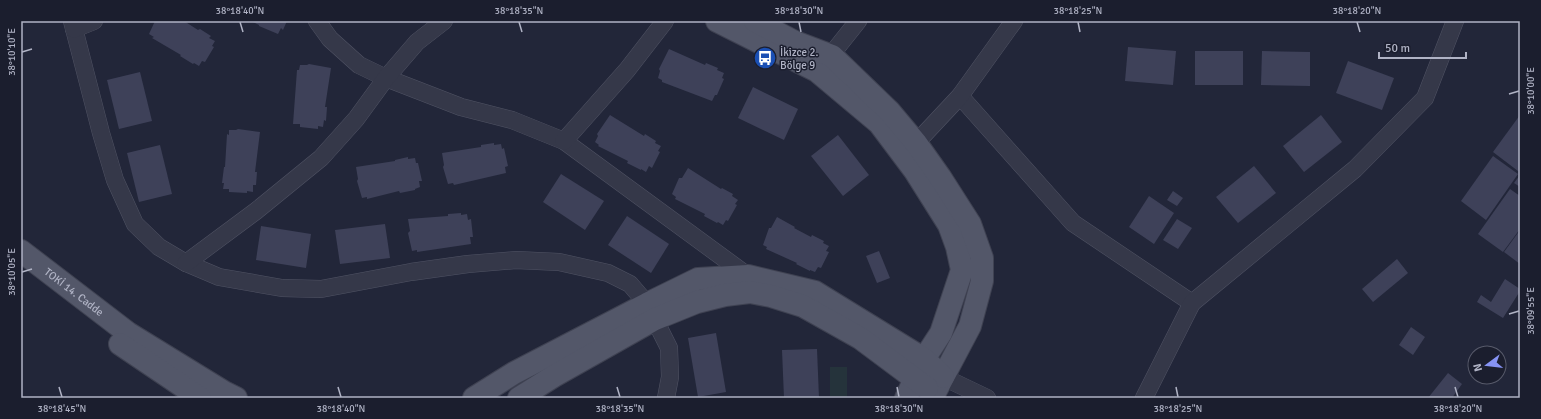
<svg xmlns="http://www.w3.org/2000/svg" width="1541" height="419" viewBox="0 0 1541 419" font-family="Signika,sans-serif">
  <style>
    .green { fill: #25333b }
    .building { fill: #3e4159 }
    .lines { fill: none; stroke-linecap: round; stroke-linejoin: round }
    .minor-casing { stroke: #505364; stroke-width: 18 }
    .major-casing { stroke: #3f4252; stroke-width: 24 }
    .minor { stroke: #353849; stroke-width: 17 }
    .major { stroke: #535769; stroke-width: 22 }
    .ticks { fill: none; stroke: #b0b3c5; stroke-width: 1.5 }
    .labels { text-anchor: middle; stroke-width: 3; stroke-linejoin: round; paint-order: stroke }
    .poi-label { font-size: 11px; fill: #b0b3c5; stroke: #1b1e2e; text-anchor: start }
    .street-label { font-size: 11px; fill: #b0b3c5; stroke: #1b1e2e }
    .neatline { fill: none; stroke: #b0b3c5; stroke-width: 1.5 }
    .ticks-label { font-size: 10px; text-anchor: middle; fill: #b0b3c5 }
  </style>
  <rect width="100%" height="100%" fill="#222639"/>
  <rect class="green" x="830" y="367" width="17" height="31"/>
  <g class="building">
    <path d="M155,21H184L198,30L200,29L211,36L209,38L215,41L212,46L214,47L205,62L202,61L199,66L194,63L193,64L180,56L181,55L152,38L154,37L149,34Z"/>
    <path d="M251,21H287L283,30L281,28L278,34L259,26V25Z"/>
    <path d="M1128,47L1176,51L1173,85L1125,81Z"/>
    <path d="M669,49L705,65L706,63L718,68L717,70L724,73L722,78L724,79L717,95H715L712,101L662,82V80L658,78L660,71L659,69Z"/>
    <rect x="1195" y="51" width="48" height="34"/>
    <path d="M1262,51L1310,52V86L1261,85Z"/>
    <path d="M1348,61L1394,78L1382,110L1336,93Z"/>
    <path d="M309,64L331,68L325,107H327L326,121L324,120L323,127L318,126V129L300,127V124H293L297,70H299L300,65H307Z"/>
    <path d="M140,72L152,121L119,129L107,80Z"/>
    <path d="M753,87L798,109L784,140L738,118Z"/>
    <path d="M610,115L644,136L645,134L656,141L655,143L661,146L658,151L660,152L652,168L649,166L646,172L641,169V170L627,163L628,161L598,146L599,145L595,142L598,136L597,134Z"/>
    <path d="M1321,115L1342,142L1304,172L1283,146Z"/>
    <path d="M1520,115V168L1518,171L1493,152Z"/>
    <path d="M238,129L260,132L255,172H257L256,185H253V192L247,191V193L229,192V189H223L224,183H222L224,167H225L227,134L229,135V130H236Z"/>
    <path d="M838,135L869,175L843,196L811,156Z"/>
    <path d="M494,143V145L501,144L502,149L504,148L508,166L505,167L506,173L454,185L453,183L448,184L443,167L444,165L442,153L481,147V145Z"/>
    <path d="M160,145L172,194L139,202L127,153Z"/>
    <path d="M1493,156L1518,174L1486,220L1461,201Z"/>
    <path d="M408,157V159L415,158L416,163H418L422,181H419L420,187L415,189V190L400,193L399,191L367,199V197L362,198L357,181L358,179L356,167L395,161V160Z"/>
    <path d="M1254,166L1276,193L1238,223L1216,197Z"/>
    <path d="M688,168L721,189L722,188L733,194L732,196L738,200L735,204L737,205L728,221L726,220L723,225L718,222L717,223L704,216L705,214L675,199L676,197L672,194L679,178H682Z"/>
    <path d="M561,174L604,201L585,230L543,202Z"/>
    <path d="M1520,175V187L1514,183Z"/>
    <path d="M1510,189L1520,196V229L1503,252L1478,234Z"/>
    <path d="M1173,191L1183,198L1177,206L1167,200Z"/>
    <path d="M1149,196L1174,213L1154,244L1129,227Z"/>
    <path d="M461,213V215L467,214L468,220L471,219L473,237H470L471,244L417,252V250L412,251L408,233L410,231L408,219L448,216V214Z"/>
    <path d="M627,216L669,244L651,273L608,245Z"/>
    <path d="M777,217L795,227L794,228L811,237L812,235L824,241L823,243L829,246L826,251L829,252L821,268L818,267L815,272L810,270V271L796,264L797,263L766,249L767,247L763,245L769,228H771Z"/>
    <path d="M1177,219L1192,228L1178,249L1163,240Z"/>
    <path d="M385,224L390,258L340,264L335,230Z"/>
    <path d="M261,226L311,234L306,268L256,260Z"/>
    <path d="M1520,230V264L1504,252Z"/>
    <path d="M879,251L890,278L877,283L866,256Z"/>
    <path d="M1397,259L1408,273L1373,302L1362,289Z"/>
    <path d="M1505,279L1520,289V291L1503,318L1477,302L1481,295L1491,302Z"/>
    <path d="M1411,327L1425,337L1413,355L1399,345Z"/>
    <path d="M716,333L726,392L698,397L688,338Z"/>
    <path d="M817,349L819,398H784L782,350Z"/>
    <path d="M1448,373L1462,384L1452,398H1428Z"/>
  </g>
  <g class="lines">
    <g class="minor-casing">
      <g id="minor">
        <path d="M72,21L101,133L115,180L135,224L159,247L186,263L219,277L282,288L321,289L411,272L468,264L516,260L559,262L608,273L630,284L647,304L669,348L670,377L666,398"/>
        <path d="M317,21L330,39L359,65L386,78L461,107L512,120L564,141L748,276"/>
        <path d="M74,29L94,21"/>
        <path d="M823,65L858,21"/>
        <path d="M960,96L1073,223L1192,303"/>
        <path d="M564,141L627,70L665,21"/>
        <path d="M916,143L960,96L1014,21"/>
        <path d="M186,263L256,211L321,158L356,119L386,78L417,42L444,21"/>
        <path d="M943,377L987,398"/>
        <path d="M1144,398L1192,303L1355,169L1425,98L1455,21"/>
      </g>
    </g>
    <g class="major-casing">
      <g id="major">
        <path d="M717,21L817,71L879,123L915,171L949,225L957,247L962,270L941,333L924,359L906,398"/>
        <path d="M755,21L795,42L832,56L890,112L916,143L940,177L970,224L982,258V281L970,326L932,398"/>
        <path id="s1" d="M21,251L128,333L224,392L236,398"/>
        <path d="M120,344L200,398"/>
        <path d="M474,398L514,373L647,304L698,279L748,276L815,292L924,359L943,377"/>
        <path d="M519,398L554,376L655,319L697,302L725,295L750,292L771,296L803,306L860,338L927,388"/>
      </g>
    </g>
    <use href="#minor" class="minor"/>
    <use href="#major" class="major"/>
  </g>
  <path class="ticks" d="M240,22L243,32M519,22L522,32M799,22L801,32M1078,22L1080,32M1357,22L1360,32M22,52L32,49M1509,94L1519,91M22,272L32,269M1509,314L1519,311M59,387L62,397M338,387L341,397M617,387L620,397M897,387L899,397M1176,387L1178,397M1455,387L1458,397"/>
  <defs>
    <g id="bus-disc" transform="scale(1.15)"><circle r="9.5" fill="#1a4fb4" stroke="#1b1e2e"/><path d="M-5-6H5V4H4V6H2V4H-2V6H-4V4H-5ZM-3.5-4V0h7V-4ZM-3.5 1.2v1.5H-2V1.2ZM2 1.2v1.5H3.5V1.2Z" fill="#fff"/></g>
  </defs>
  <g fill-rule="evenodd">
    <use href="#bus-disc" x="765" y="58"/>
  </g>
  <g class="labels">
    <g class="poi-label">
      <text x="780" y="56">İkizce 2.<tspan x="780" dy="13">Bölge 9</tspan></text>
    </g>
    <g class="street-label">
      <text dy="4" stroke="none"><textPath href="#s1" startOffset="67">TOKİ 14. Cadde</textPath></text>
    </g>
  </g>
  <rect width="1541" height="419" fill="none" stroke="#1b1e2e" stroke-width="44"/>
  <g transform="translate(1487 365) rotate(255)"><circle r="19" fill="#1b1e2e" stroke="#575a6a"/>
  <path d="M0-3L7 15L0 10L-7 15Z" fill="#8693f4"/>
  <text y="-6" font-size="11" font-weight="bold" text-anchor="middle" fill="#b0b3c5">N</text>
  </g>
  <path d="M1379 52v6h87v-6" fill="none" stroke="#b0b3c5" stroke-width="2"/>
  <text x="1385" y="52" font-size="12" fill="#b0b3c5" stroke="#1b1e2e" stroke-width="3" paint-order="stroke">50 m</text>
  <rect x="22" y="22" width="1497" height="375" class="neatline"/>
  <g class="ticks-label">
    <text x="240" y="14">38°18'40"N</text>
    <text x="519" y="14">38°18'35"N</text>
    <text x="799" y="14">38°18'30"N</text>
    <text x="1078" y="14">38°18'25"N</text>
    <text x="1357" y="14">38°18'20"N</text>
    <text transform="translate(11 52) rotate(-90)" y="4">38°10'10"E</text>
    <text transform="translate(1530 91) rotate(-90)" y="4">38°10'00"E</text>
    <text transform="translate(11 272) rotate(-90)" y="4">38°10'05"E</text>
    <text transform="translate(1530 311) rotate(-90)" y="4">38°09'55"E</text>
    <text x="62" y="412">38°18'45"N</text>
    <text x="341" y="412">38°18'40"N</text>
    <text x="620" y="412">38°18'35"N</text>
    <text x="899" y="412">38°18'30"N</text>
    <text x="1178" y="412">38°18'25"N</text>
    <text x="1458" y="412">38°18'20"N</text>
  </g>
</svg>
